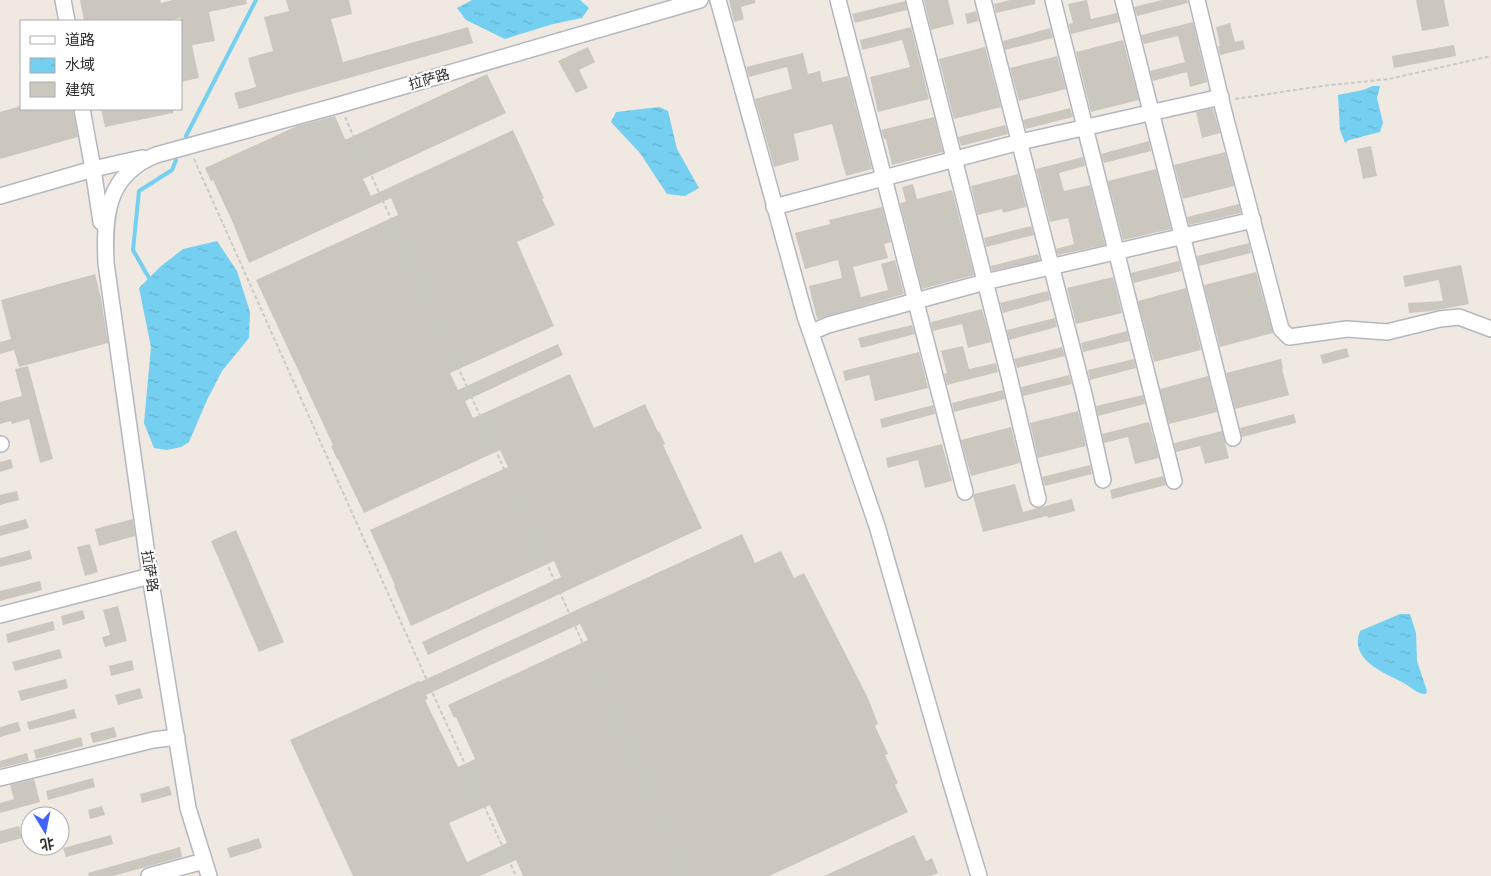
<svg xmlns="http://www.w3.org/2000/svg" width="1491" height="876" viewBox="0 0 1491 876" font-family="Montserrat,'Noto Sans SC',sans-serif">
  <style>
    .water { fill: url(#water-ripples) }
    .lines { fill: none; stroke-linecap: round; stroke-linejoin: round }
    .stream { stroke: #75cff0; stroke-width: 4 }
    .building { fill: #cbc7bf; fill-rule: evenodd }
    .minor-casing { stroke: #b4b7c1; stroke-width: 18 }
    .path { stroke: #c9c9c9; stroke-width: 2; stroke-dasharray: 4 2.5; stroke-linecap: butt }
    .minor { stroke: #fff; stroke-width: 15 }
    .labels { text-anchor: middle; stroke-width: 4.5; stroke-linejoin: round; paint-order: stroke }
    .street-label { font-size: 14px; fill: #2e2e2e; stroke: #fff }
  </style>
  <defs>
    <pattern id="water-ripples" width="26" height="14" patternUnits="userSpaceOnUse" patternTransform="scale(1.25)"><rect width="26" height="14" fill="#75cff0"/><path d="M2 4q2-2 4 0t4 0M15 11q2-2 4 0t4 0" fill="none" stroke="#66b2ce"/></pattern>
  </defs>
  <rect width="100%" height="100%" fill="#efe9e1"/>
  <g class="water">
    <path d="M472,0H580L589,8L582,18L553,24L505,39L466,20L457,8Z"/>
    <path d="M1373,86H1380L1377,98L1383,123L1380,132L1349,140L1345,143L1340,130L1338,95L1363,90Z"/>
    <path d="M659,107L668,111L677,149L699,188L685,196L667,194L640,153L611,122L616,112Z"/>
    <path d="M217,241L237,271L250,312L249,338L222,371L207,400L189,442L181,447L167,450L154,448L144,423L151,347L139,288L160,267L183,249Z"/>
    <path d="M1400,614H1410L1416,633L1417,661L1427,691L1426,694C1416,694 1410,686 1402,682C1382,672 1349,659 1360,631Z"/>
  </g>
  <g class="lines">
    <g class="stream">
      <path d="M186,136L256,0"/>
      <path d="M149,278L133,250L139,191L172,170L176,160"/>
    </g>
  </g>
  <g class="building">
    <path d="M80,0H160L161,3L173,0H246L247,4L209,12L215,41L192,45L199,78L181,82V18L166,21H84Z"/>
    <path d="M286,0H349L352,14L331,19L343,62L468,27L473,43L239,109L234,93L256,87L248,58L273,51L264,17L289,11Z"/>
    <path d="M729,0H755V3L741,7L744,19L734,22Z"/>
    <path d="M924,0H948L954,24L931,30Z"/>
    <path d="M1010,0H1035V4L996,13L994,4Z"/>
    <path d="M1087,0L1091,19L1117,13L1119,22L1071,34L1069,24L1073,23L1068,4Z"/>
    <path d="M1162,0H1187L1188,3L1137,16L1134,7Z"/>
    <path d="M1416,0H1444L1449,26L1422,31Z"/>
    <path d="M905,1L907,10L855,23L852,14Z"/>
    <path d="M976,11L979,21L967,24L965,14Z"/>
    <path d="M1193,22L1207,82L1190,87L1187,72L1153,81L1150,71L1185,62L1178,36L1144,44L1141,35Z"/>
    <path d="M1230,23L1235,42L1243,40L1245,49L1220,55L1218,46H1220L1216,27Z"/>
    <path d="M911,27L929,99L878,112L870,77L910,67L902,40L862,50L860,40Z"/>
    <path d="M1050,28L1053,38L1005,50L1003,41Z"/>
    <path d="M1123,40L1139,100L1091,112L1076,52Z"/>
    <path d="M1454,45L1456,56L1394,68L1392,56Z"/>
    <path d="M588,47L595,62L579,70L588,88L576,93L558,61Z"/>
    <path d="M985,47L1001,107L954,119L939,59Z"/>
    <path d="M803,53L808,74L820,71L822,82L848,76L872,169L846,176L832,124L794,134L799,160L774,167L755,99L792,89L787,67L749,77L746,67Z"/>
    <path d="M1057,56L1066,89L1019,101L1010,68Z"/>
    <path d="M487,74L506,113L363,179L371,196L513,130L544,198L542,199L555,225L517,242L554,326L450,373L458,390L558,344L563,355L465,401L473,418L570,374L594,428L645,404L658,432L659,431L665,444L663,445L702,528L428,655L422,642L561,577L554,561L411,626L394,586L395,585L370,530L508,467L500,450L364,513L338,459H337L331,446L333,445L320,417L256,280L398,215L391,198L249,263L233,223L213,180L211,181L205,168L297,126L335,116L345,139H347Z"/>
    <path d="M21,106V109H73L78,137L0,159V112Z"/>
    <path d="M1070,108L1073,117L1026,129L1023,120Z"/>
    <path d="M1213,108L1220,133L1202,138L1196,112Z"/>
    <path d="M101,109H173V113L105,127Z"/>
    <path d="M934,117L943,152L892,165L886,139H884L881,130Z"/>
    <path d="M1005,125L1008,134L961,146L958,137Z"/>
    <path d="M1149,141L1151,151L1104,163L1101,154Z"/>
    <path d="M1371,146L1377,176L1363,179L1357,149Z"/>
    <path d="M1225,152L1234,186L1183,199L1174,165Z"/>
    <path d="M1083,157L1085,166L1059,173L1064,191L1090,185L1105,245L1058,255L1056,249L1074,244L1068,218L1050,222L1036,169Z"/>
    <path d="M1156,169L1171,229L1123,240L1108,181Z"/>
    <path d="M1018,174L1026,207L1003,213L1002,209L978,215L971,186Z"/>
    <path d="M913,184L917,199L952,190L974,275L922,289L900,203L906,202L902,187Z"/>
    <path d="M1239,204L1241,213L1189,225L1187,217Z"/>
    <path d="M882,207L891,242L884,244L888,258L853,267L861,297L888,290L881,264L895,260L904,294L817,319L809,286L842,278L838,260L805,269L795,233L830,224L829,220Z"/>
    <path d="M1031,226L1034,235L986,247L984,238Z"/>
    <path d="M1249,243L1251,253L1199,266L1197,256Z"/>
    <path d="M1038,254L1040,260L992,271L991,266Z"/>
    <path d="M1179,261L1181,271L1134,283L1131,273Z"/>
    <path d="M1461,265L1469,304L1432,311L1409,313L1408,303L1443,301L1439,281L1438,280L1405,287L1403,276Z"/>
    <path d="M1256,272L1273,333L1220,347L1204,285Z"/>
    <path d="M95,274L101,298L108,343L19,367L14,350L0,354V342L11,339L1,300Z"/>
    <path d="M1113,277L1122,313L1076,324L1067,288Z"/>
    <path d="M1186,288L1201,350L1154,362L1138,301Z"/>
    <path d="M1048,291L1050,300L1003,313L1000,303Z"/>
    <path d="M982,309L991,342L968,348L962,324L933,331L931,322Z"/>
    <path d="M1055,318L1057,327L1009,340L1007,330Z"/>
    <path d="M912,325L915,334L861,348L858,338Z"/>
    <path d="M1127,331L1129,341L1083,352L1081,343Z"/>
    <path d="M963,346L969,369L996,363L998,372L947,385L944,374L947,373L941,351Z"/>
    <path d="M1062,347L1065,356L1017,368L1014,359Z"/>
    <path d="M1347,348L1349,357L1323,364L1320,355Z"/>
    <path d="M919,352L928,388L875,401L869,375L845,381L843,371Z"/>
    <path d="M1134,359L1136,368L1090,380L1088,370Z"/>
    <path d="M1281,359L1283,369H1282L1289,395L1235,409L1226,373Z"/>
    <path d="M28,366L53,459L40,463L29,419L12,424L11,421L0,424V402L22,396L15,369Z"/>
    <path d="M1069,375L1072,384L1023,396L1021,387Z"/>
    <path d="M1208,376L1217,412L1169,424L1160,389Z"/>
    <path d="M1003,390L1005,399L954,412L952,403Z"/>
    <path d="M1143,395L1145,404L1098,416L1096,406Z"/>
    <path d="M933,405L935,414L882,428L880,419Z"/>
    <path d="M1078,411L1086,446L1038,458L1030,423Z"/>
    <path d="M1294,414L1296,423L1242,437L1240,428Z"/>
    <path d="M1149,422L1159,458L1135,464L1128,437L1104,443L1102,434Z"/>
    <path d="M1011,427L1020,463L971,476L961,440Z"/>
    <path d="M1222,431L1229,458L1205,464L1200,446L1176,452L1174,443Z"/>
    <path d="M942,444L952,481L925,488L918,460L888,468L886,458Z"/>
    <path d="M11,459L13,468L0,472V462Z"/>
    <path d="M1090,465L1092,474L1045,486L1042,477Z"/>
    <path d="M1163,476L1166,485L1112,499L1110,490Z"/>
    <path d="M1015,484L1023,512L1072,499L1075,511L1048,518L1047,516L983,532L973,496L974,494Z"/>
    <path d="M17,491L19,500L0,505V495Z"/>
    <path d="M26,519L29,528L0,536V526Z"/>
    <path d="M133,519L135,536L99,546L95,529Z"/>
    <path d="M236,530L284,642L259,652L211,541Z"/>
    <path d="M742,534L755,563L781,551L794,578L804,573L867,696L878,724L875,726L888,754L885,755L898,783L895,785L908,812L769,876H523L516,860L480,876H353L290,740L419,681L420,682ZM580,624L588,640L448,705L454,718L456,717L475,759L458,767L425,700L428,699L426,695ZM490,805L507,843L467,862L449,823Z"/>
    <path d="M90,544L98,572L85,576L77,547Z"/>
    <path d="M30,550L32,559L0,567V558Z"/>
    <path d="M40,581L42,590L0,601V591Z"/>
    <path d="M118,606L127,641L105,647L102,637L110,635L103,610Z"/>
    <path d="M83,610L85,619L63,625L61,616Z"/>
    <path d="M53,621L55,630L8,643L6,634Z"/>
    <path d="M60,649L62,658L15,671L12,662Z"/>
    <path d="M132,660L134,670L111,676L109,666Z"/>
    <path d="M66,679L68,688L21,701L18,691Z"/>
    <path d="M140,688L143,698L118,705L115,695Z"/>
    <path d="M74,709L77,718L29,730L27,722Z"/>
    <path d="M18,722L21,731L0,737V727Z"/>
    <path d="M114,727L117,737L93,743L90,733Z"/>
    <path d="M81,737L83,746L36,759L34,750Z"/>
    <path d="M27,753L29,761L0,768V761Z"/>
    <path d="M93,778L95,787L48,800L46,791Z"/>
    <path d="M34,779L40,802L0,813V803L14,799L10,785Z"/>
    <path d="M169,786L172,795L142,803L140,794Z"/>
    <path d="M102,806L105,815L90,819L88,810Z"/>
    <path d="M19,826L22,838L0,844V831Z"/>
    <path d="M111,835L113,844L66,857L63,848Z"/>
    <path d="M914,835L926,861L932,858L938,873L931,876H824Z"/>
    <path d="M259,838L262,848L230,858L227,848Z"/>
    <path d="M180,847L182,857L113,876H89L88,873Z"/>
  </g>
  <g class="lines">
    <g class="minor-casing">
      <g id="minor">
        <path d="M63,0L67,21"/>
        <path d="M718,0L805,316L877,526L950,780L979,876"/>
        <path d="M838,0L965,492"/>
        <path d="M914,0L1009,376L1038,499"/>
        <path d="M983,0L1084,394L1103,480"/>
        <path d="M1053,0L1174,481"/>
        <path d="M1123,0L1233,438"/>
        <path d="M1197,0L1224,112L1281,329L1289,337L1347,329L1387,332L1440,319L1459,317L1491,329"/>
        <path d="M0,196L93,169L82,109"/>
        <path d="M774,207L1020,142L1221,97"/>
        <path d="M101,222L93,169L142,158"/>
        <path d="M812,332L828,325L985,282L1253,220"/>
        <path d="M0,444H1"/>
        <path d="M0,615L150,576"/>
        <path d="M0,778L153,740L177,737"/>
        <path d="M149,876L204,861"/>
        <path d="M209,876L188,808L150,576L106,263C104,216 106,175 156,155L339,105L700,0"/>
      </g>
    </g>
    <g class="path">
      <path d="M1235,99L1322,86L1389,79L1491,56"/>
      <path d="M345,117L688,876"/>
      <path d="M194,159L433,694L516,876"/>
    </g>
    <use href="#minor" class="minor"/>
  </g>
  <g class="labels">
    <g class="street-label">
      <text transform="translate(429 79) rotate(-16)" y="5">拉萨路</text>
      <text transform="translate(150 571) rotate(81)" y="5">拉萨路</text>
    </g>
  </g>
  <rect x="20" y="20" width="162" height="90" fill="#ffffff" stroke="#ababab"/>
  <rect x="30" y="36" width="25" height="8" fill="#ffffff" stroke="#ababab"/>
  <text x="65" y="45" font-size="15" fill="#2e2e2e">道路</text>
  <rect x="30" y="58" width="25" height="15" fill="url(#water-ripples)" stroke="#ababab"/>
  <text x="65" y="70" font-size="15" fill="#2e2e2e">水域</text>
  <rect x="30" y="82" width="25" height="15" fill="#cbc7bf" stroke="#ababab"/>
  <text x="65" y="95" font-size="15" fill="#2e2e2e">建筑</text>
  <g transform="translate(45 831) rotate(170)"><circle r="24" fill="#ffffff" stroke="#ababab"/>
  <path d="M0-4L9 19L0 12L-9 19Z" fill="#4264fb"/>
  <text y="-8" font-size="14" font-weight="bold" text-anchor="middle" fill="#2e2e2e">北</text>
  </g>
</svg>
